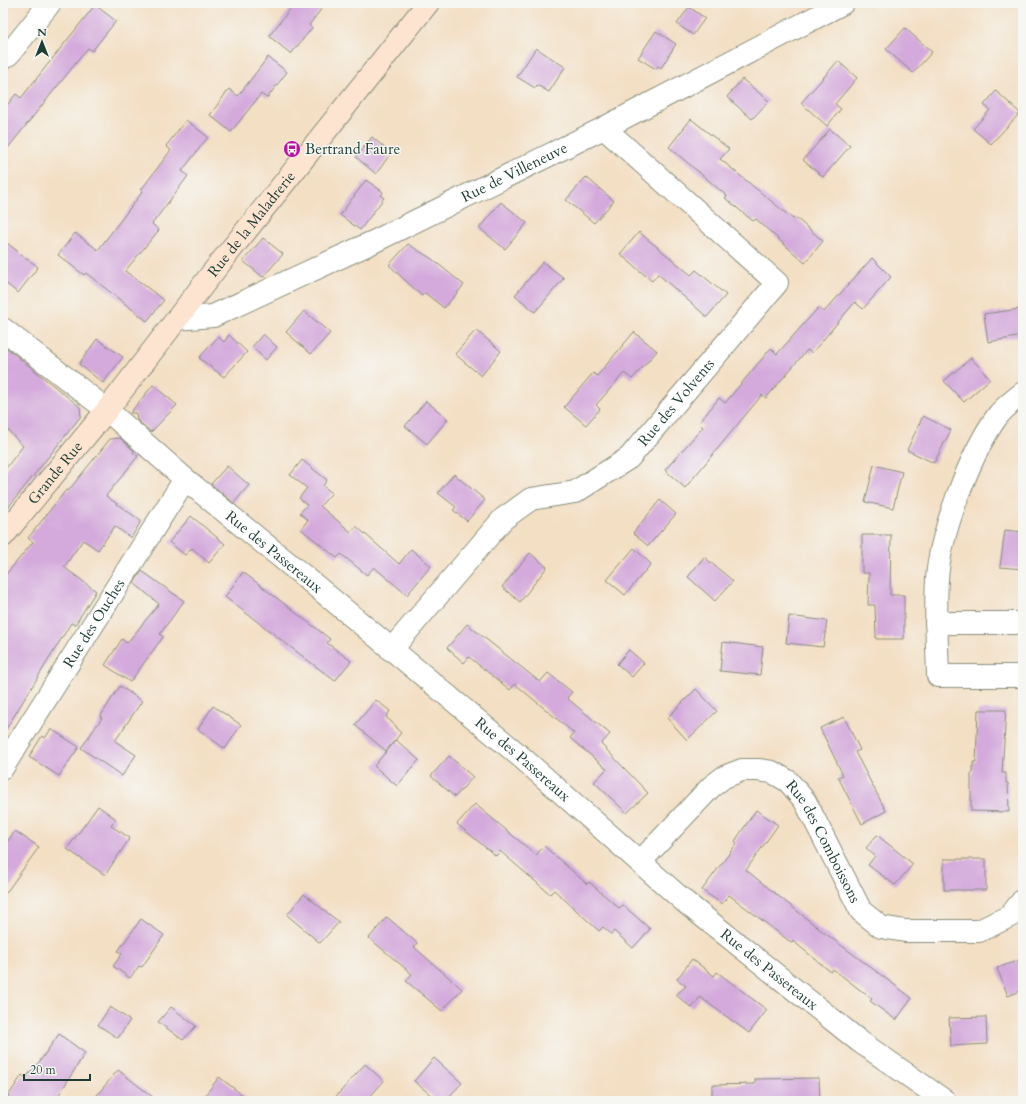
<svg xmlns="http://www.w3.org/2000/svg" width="1026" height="1104" viewBox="0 0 1026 1104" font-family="Cardo,serif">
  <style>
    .building { fill: #d4aadc }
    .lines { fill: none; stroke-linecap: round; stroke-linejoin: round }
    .minor-casing { stroke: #898e7c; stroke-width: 24 }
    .secondary-casing { stroke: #898e7c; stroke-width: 24 }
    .minor { stroke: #fff; stroke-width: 22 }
    .secondary { stroke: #fde4d1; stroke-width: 22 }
    .labels { text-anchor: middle; stroke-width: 3; stroke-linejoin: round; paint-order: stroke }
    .poi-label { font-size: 15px; fill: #1f3d34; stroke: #f6f6f2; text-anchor: start }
    .street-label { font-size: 15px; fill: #1f3d34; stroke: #f6f6f2 }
  </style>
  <rect width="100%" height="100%" fill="#f6f6f2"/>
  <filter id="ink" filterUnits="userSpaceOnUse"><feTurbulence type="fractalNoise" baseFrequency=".025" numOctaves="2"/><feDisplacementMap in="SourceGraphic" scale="8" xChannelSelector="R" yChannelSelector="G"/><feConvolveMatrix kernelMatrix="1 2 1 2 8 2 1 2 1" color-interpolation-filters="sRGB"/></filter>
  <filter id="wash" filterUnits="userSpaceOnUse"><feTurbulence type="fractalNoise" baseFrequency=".012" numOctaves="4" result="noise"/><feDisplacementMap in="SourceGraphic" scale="16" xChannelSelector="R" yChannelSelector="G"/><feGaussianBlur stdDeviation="0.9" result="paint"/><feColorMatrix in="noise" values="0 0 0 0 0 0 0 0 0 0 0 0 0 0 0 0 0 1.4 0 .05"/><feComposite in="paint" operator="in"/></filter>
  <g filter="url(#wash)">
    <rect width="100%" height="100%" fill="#f3dfc4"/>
    <g id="blocks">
      <g class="building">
        <path d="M295,3H326L309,25L312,28L291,54L269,36Z"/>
        <path d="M95,5L116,21L92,51L88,48L3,154V110L16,94L21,98Z"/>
        <path d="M689,7L705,18L693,35L677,24Z"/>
        <path d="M905,28L932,52L913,73L886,49Z"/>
        <path d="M656,31L676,44L661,68L658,66L656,69L638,58Z"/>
        <path d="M536,48L565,67L549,92L537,85L535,88L517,77Z"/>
        <path d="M268,57L287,72L267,98L261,94L231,132L210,115L229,89L238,96Z"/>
        <path d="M838,61L857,78L835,104L841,109L827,126L801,103Z"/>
        <path d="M742,79L769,101L752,119L727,97Z"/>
        <path d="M996,91L1020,113L991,144L973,129L990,110L984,105Z"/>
        <path d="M691,119L729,149L720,159L793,219L795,217L823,241L805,263L756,219L753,221L725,198L727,196L669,147Z"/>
        <path d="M186,120L208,137L182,171L188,176L152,224L159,230L125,271L164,300L147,321L86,273L84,275L58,255L75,233L98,250L143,191L141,190L171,150L166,146Z"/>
        <path d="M830,129L850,146L823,177L803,160Z"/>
        <path d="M372,137L391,153L376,174L356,157Z"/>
        <path d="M586,177L614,201L594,223L566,200Z"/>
        <path d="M366,180L383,192L381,196L384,198L360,230L340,215Z"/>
        <path d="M501,202L527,223L505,249L479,228Z"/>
        <path d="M639,232L691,275L696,270L726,295L707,317L658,274L652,281L620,254Z"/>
        <path d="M263,238L283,254L263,277L243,261Z"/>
        <path d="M3,240L38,267L18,293L3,281Z"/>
        <path d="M408,244L432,259L464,285L444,308L425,293L422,296L389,265Z"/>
        <path d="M872,258L891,277L863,309L855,302L812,353L807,350L766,398L762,395L685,488L665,470L703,427L699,423L719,398L725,403L771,348L777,354L818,308L824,312Z"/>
        <path d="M543,262L564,278L535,312L515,295Z"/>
        <path d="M1020,309L1023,336L988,342L984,314Z"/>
        <path d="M304,311L330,333L311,354L286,332Z"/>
        <path d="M476,330L501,351L481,376L455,354Z"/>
        <path d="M634,332L657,351L632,379L624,373L596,405L600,409L586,425L564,407L593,373L597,376Z"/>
        <path d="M263,334L277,347L266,360L252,347Z"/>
        <path d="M229,335L247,352L224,377L199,358L218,337L224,342Z"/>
        <path d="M97,339L123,357L103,383L79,364Z"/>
        <path d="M3,345L80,407L81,416L3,514V472L23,446L3,425Z"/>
        <path d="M971,358L990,379L964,402L944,381Z"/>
        <path d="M153,385L177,405L151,432L137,420L136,413H130Z"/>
        <path d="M426,401L448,419L427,444L405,426Z"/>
        <path d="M923,416L951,430L934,463L907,450Z"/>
        <path d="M120,438L134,451L133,453L138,456L106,496L141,521L131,538L115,526L98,550L83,540L64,567L96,591L75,625L71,623L3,734V578L33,542L28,538L66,490L68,491L110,439Z"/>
        <path d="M302,460L327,480L323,486L332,493L320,506L351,532L356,526L399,564L411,549L431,566L407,595L374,567L367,575L341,554L337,558L301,529L308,520L300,513L307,505L299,498L307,488L290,475Z"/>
        <path d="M874,465L902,472L893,508L865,502Z"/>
        <path d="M227,466L249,485L234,503L211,484Z"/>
        <path d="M454,474L485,500L467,521L453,510L456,507L438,493Z"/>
        <path d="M660,500L676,514L648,546L633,533Z"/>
        <path d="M191,516L225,544L209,563L192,548L185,555L169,542Z"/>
        <path d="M1005,530L1023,532V569L1000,567Z"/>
        <path d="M862,535H891L890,595H904V639H876L875,605H868L869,573H862Z"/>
        <path d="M634,548L651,564L625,595L607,580Z"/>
        <path d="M530,553L547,567L520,602L502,587Z"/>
        <path d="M704,557L733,581L715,601L688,577Z"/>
        <path d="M142,571L184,601L160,634L163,637L130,682L105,665L122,639L127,643L159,604L134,583Z"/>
        <path d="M243,572L330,639L327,643L351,661L335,681L225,597Z"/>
        <path d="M789,616L827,621L823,647L786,643Z"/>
        <path d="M467,624L540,682L548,673L572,692L567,698L610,734L601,744L648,793L627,813L594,782L607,769L570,738L574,733L515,684L510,690L469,657L464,663L447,648Z"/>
        <path d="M723,642L763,647L760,675L720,671Z"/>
        <path d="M629,650L644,663L632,677L617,664Z"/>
        <path d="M120,686L142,701L115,741L136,755L122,776L81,748L102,718L100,717Z"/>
        <path d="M696,689L717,711L687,740L667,718Z"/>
        <path d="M376,700L390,711L386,717L397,727L396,728L401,733L386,751L355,725Z"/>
        <path d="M213,706L241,725L225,749L198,729Z"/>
        <path d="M978,710H1006L1002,773H1006V783H1008L1009,812L971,811V773H973V762H976Z"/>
        <path d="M844,717L860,750L855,752L886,811L862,824L838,777L843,775L820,728Z"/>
        <path d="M51,729L79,747L59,776L29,757L42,736L45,738Z"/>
        <path d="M396,740L419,760L397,786L374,766Z"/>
        <path d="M449,756L473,777L455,797L431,776Z"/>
        <path d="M475,804L536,855L544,846L587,884L589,882L619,908L623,905L650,929L633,948L614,931L611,934L603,927L599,931L554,890L550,894L500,851L496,856L457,824Z"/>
        <path d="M98,806L116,819L111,826L130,838L105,875L67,849Z"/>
        <path d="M756,810L778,825L746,870L822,931L912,998L896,1020L870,1001L872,999L833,969L831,972L793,941L792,943L729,895L722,904L702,890L737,843L735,841Z"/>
        <path d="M15,831L39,847L3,897V848Z"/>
        <path d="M877,835L913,864L895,885L868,865L875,856L866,848Z"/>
        <rect x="944" y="859" width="42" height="31"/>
        <path d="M304,894L339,922L320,943L287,915Z"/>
        <path d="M387,917L417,943L414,947L462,989L442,1011L406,981L412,974L369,938Z"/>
        <path d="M141,919L164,935L142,967L139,966L130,978L113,966L122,954L118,951Z"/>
        <path d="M692,959L714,976L717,972L767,1010L749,1033L700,997L692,1008L676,995L686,986L677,979Z"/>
        <path d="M1023,959V990L1008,996L997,968Z"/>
        <path d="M110,1007L130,1020L118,1038L98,1025Z"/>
        <path d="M171,1007L196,1026L183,1040L158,1022Z"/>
        <path d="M986,1017L987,1044L951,1046L949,1018Z"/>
        <path d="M59,1034L85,1053L55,1101H5L22,1075L26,1078L34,1067L35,1068Z"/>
        <path d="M434,1058L462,1083L445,1101H438L414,1081Z"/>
        <path d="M365,1064L384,1081L366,1101H332Z"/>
        <path d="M118,1070L158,1101H92Z"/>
        <path d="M219,1077L227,1083L250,1101H201Z"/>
        <path d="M819,1078L820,1101H712V1085L755,1084V1079Z"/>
      </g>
    </g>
  </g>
  <g filter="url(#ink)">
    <use href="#blocks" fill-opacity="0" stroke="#898e7c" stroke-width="1"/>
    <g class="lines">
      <g class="minor-casing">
        <g id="minor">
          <path d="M3,58L9,54L50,3"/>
          <path id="s1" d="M177,319L213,316L373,242L604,128L843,3"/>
          <path id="s2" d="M3,329L107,410L185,479L305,577L520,756L685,902L859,1041L945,1101"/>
          <path d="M1023,393C1014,400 1003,408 996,418C970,455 940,533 937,579C935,611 937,643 938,676H1023"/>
          <path d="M936,623H1023"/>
          <path id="s3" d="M391,650L503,519L531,499L575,492L629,458L777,283L604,128"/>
          <path id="s4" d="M3,767L185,479"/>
          <path id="s5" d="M640,862L711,787L724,777L742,770H758L772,772L788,781L805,801L861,911L881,927L905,931H979L1010,916L1023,900"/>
        </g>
      </g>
      <g class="secondary-casing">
        <g id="secondary">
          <path id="s6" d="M3,536L107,410L213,272L428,3"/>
        </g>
      </g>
      <use href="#minor" class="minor"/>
      <use href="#secondary" class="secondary"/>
    </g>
  </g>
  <defs>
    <g id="bus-disc" transform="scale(0.9)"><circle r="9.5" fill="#b5179e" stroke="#f6f6f2"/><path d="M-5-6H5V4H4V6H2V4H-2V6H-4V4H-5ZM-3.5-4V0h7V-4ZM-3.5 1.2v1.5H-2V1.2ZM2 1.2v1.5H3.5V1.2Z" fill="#fff"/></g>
  </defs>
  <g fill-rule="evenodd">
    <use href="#bus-disc" x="292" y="149"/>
  </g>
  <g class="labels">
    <g class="poi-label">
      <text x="305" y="154">Bertrand Faure</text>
    </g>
    <g class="street-label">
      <text dy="5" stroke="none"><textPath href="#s1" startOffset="370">Rue de Villeneuve</textPath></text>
      <text dy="5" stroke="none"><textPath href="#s6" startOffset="399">Rue de la Maladrerie</textPath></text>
      <text dy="5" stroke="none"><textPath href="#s3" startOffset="388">Rue des Volvents</textPath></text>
      <text dy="5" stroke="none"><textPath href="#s6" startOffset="82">Grande Rue</textPath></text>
      <text dy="5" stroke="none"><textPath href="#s2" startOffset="351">Rue des Passereaux</textPath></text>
      <text dy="5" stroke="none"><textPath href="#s4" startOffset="170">Rue des Ouches</textPath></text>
      <text dy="5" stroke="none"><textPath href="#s2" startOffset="675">Rue des Passereaux</textPath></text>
      <text dy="5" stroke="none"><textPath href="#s5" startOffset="258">Rue des Comboissons</textPath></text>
      <text dy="5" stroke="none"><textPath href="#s2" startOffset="999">Rue des Passereaux</textPath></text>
    </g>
  </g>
  <rect width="1026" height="1104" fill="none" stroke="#f6f6f2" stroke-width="16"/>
  <g transform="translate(42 42)" stroke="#f6f6f2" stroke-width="3" paint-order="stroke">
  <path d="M0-3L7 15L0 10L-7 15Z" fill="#1f3d34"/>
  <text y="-6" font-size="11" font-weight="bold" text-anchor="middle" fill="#1f3d34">N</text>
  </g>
  <path d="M24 1074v6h66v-6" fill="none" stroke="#1f3d34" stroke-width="2"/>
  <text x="30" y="1074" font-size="12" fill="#1f3d34" stroke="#f6f6f2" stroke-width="3" paint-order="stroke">20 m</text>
</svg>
